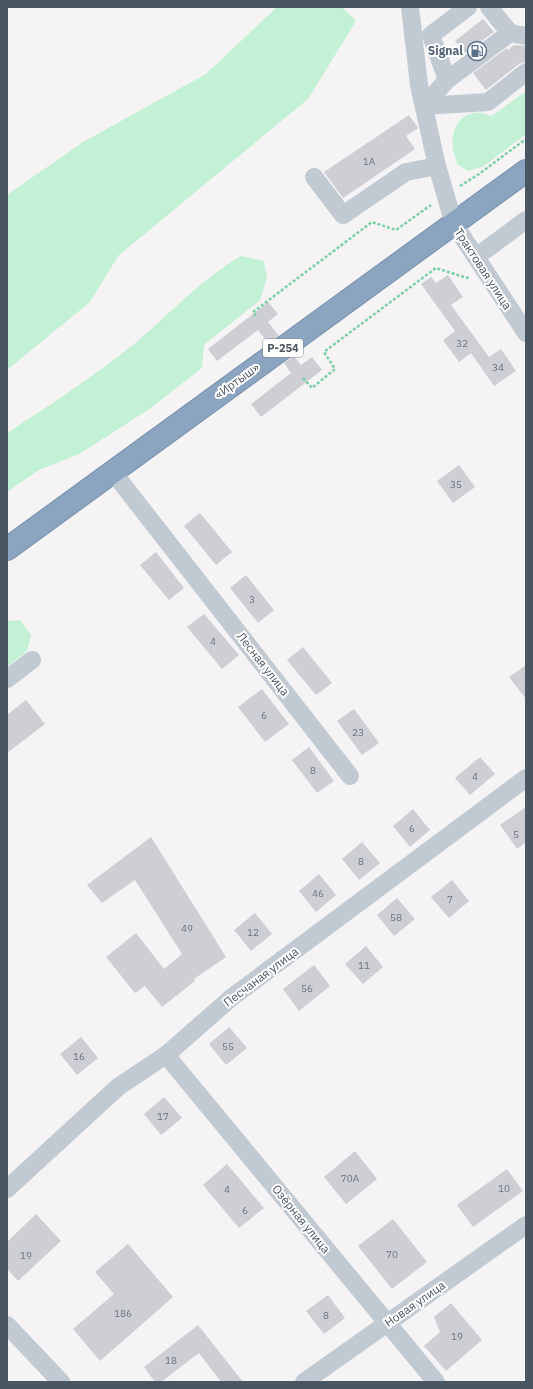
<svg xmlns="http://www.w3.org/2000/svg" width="533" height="1389" viewBox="0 0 533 1389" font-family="'IBM Plex Sans',sans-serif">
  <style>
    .green { fill: #c3f1d5 }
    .building { fill: #cdcfd5 }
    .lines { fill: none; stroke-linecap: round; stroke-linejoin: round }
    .highway-casing { stroke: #7690ad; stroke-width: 24 }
    .path { stroke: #7ad0a6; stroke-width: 2.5; stroke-dasharray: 3 2; stroke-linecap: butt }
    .minor { stroke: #c1cad2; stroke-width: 18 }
    .highway { stroke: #8ba5c1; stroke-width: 22 }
    .labels { text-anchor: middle; stroke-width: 4; stroke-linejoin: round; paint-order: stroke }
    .number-label { font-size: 10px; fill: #6b747e }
    .shield { fill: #fff; stroke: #808990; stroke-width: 1 }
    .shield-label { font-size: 11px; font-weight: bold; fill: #4a5661 }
    .service-label { font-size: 12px; font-weight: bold; fill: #4e5e75; stroke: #fff; text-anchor: end }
    .street-label { font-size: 12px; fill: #4a5661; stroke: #fff }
  </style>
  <rect width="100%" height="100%" fill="#f5f3f3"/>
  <g class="green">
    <path d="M277,7H342L356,21L308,99L118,256L90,302L7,370V195L83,142L206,74Z"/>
    <path d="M526,91V134L484,166L468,171L457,164C456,159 454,154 453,149C450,132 460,111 479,113C483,113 488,115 492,116Z"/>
    <path d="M241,256L264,261L267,278L260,300L204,345L202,368L148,410L79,454L39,470L7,492V433C50,405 93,377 134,344C169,315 201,279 241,256Z"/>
    <path d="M20,620L31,635L27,651L7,667V621Z"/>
  </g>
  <g class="building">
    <path d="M483,19L494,32L465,53L455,41Z"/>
    <path d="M514,45L526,46V61L519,64L486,90L473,73L507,48L508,50Z"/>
    <path d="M409,115L418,128L406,136L415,149L343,198L324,172Z"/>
    <path d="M448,275L463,297L451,305L489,357L501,349L516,371L494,386L471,353L459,362L443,340L455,331L421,284L431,277L436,283Z"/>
    <path d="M268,302L278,314L268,322L279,336L268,343L258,330L217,361L208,349Z"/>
    <path d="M294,356L301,365L312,357L322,370L261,417L251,404L291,373L284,363Z"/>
    <path d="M459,465L475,487L453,503L437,481Z"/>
    <path d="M200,513L232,552L216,565L184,526Z"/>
    <path d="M156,552L184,588L169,600L140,565Z"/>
    <path d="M246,575L274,610L258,623L230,588Z"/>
    <path d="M204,614L239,655L222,669L187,627Z"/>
    <path d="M303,647L332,683L316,695L287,660Z"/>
    <path d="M526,665V699L509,677Z"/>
    <path d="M262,689L289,724L265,742L238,707Z"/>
    <path d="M26,700L45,724L7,753V715Z"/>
    <path d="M354,709L379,743L362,755L337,721Z"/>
    <path d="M309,747L334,781L317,793L292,760Z"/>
    <path d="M480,757L495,774L470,795L455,778Z"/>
    <path d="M526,807V842L517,849L500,825Z"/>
    <path d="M413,809L430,830L410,847L393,826Z"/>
    <path d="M151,837L226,957L194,979L195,981L162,1007L145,986L135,993L106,957L136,933L164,969L182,954L135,880L102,903L87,885Z"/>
    <path d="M362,842L380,863L359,880L342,859Z"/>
    <path d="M319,874L336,895L316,912L299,891Z"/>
    <path d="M452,880L469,901L449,918L431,897Z"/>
    <path d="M397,898L415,919L394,936L377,915Z"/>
    <path d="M255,913L272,934L251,951L234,930Z"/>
    <path d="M366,946L383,967L363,984L345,964Z"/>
    <path d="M314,965L330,986L299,1011L283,989Z"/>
    <path d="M229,1027L247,1048L226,1065L209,1044Z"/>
    <path d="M81,1037L98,1058L77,1075L60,1054Z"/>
    <path d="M164,1097L182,1118L161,1135L144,1114Z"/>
    <path d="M355,1151L377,1179L346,1204L324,1177Z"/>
    <path d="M227,1164L264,1208L239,1228L203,1185Z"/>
    <path d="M507,1169L523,1191L473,1227L457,1205Z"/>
    <path d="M36,1214L61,1241L18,1281L7,1269V1242Z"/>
    <path d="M393,1219L427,1262L392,1289L358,1246Z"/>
    <path d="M128,1244L173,1297L100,1361L73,1329L114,1294L95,1272Z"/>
    <path d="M328,1295L345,1318L324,1334L306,1311Z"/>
    <path d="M451,1303L482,1340L446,1371L424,1346L440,1332L434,1317Z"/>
    <path d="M198,1325L243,1382H221L199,1353L161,1382H155L144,1367Z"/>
  </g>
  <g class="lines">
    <g class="highway-casing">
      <path id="highway" d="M7,549L526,171"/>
    </g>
    <g class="path">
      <path d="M460,186L479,174L526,139"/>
      <path d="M256,316L253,312L372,222L396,230L431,205"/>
      <path d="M303,378L312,388L335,369L324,352L436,268L467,278L469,276"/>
    </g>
    <g class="minor">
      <path d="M410,7L419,85L437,166L454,224L526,333"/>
      <path d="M489,7L510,33"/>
      <path d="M447,80L431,35L468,7"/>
      <path d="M424,106L447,80L510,33L526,36"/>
      <path d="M424,106L488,102L526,72"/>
      <path d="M314,177L343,215L406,172L437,166"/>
      <path d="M476,257L526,220"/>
      <path d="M113,472L350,776"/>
      <path d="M7,679L32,660"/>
      <path d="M166,1055L436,1382"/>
      <path d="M7,1189L118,1087L166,1055L231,998L526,778"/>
      <path d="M7,1325L61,1382"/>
      <path d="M304,1382L526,1225"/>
    </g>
    <use href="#highway" class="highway"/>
  </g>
  <defs>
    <g id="fuel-ring" transform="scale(1)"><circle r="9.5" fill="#fff" stroke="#5c6f8a" stroke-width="1.5"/><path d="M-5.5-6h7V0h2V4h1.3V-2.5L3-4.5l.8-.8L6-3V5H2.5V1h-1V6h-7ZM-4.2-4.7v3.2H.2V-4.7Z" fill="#5c6f8a"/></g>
  </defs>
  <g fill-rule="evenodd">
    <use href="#fuel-ring" x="477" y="51"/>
  </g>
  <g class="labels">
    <g class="number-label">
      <text x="369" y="165">1А</text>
      <text x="462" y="347">32</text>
      <text x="498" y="371">34</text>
      <text x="456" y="488">35</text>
      <text x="252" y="603">3</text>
      <text x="213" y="645">4</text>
      <text x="264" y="719">6</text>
      <text x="358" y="736">23</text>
      <text x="313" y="774">8</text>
      <text x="475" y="780">4</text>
      <text x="412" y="832">6</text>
      <text x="516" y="838">5</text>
      <text x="361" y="865">8</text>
      <text x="318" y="897">46</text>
      <text x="450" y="903">7</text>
      <text x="396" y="921">58</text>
      <text x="187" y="932">49</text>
      <text x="253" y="936">12</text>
      <text x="364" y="969">11</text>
      <text x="307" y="992">56</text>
      <text x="228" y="1050">55</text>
      <text x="79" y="1060">16</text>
      <text x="163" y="1120">17</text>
      <text x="350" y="1182">70А</text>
      <text x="504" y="1192">10</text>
      <text x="227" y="1193">4</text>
      <text x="245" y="1214">6</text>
      <text x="392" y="1258">70</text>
      <text x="26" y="1259">19</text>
      <text x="123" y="1317">186</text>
      <text x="326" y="1319">8</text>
      <text x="457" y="1340">19</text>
      <text x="171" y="1364">18</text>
    </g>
    <rect class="shield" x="263" y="339" width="40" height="18" rx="3"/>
    <g class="shield-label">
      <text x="283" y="352">Р-254</text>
    </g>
    <g class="service-label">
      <text x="463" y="55">Signal</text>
    </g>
    <g class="street-label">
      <text transform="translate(483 269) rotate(57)" y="4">Трактовая улица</text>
      <text transform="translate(237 381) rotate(-36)" y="4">«Иртыш»</text>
      <text transform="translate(263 664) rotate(52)" y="4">Лесная улица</text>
      <text transform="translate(261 977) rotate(-37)" y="4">Песчаная улица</text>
      <text transform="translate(301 1219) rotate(51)" y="4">Озёрная улица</text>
      <text transform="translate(415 1304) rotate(-35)" y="4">Новая улица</text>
    </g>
  </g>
  <rect width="533" height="1389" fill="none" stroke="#4a5661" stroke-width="16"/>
</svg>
